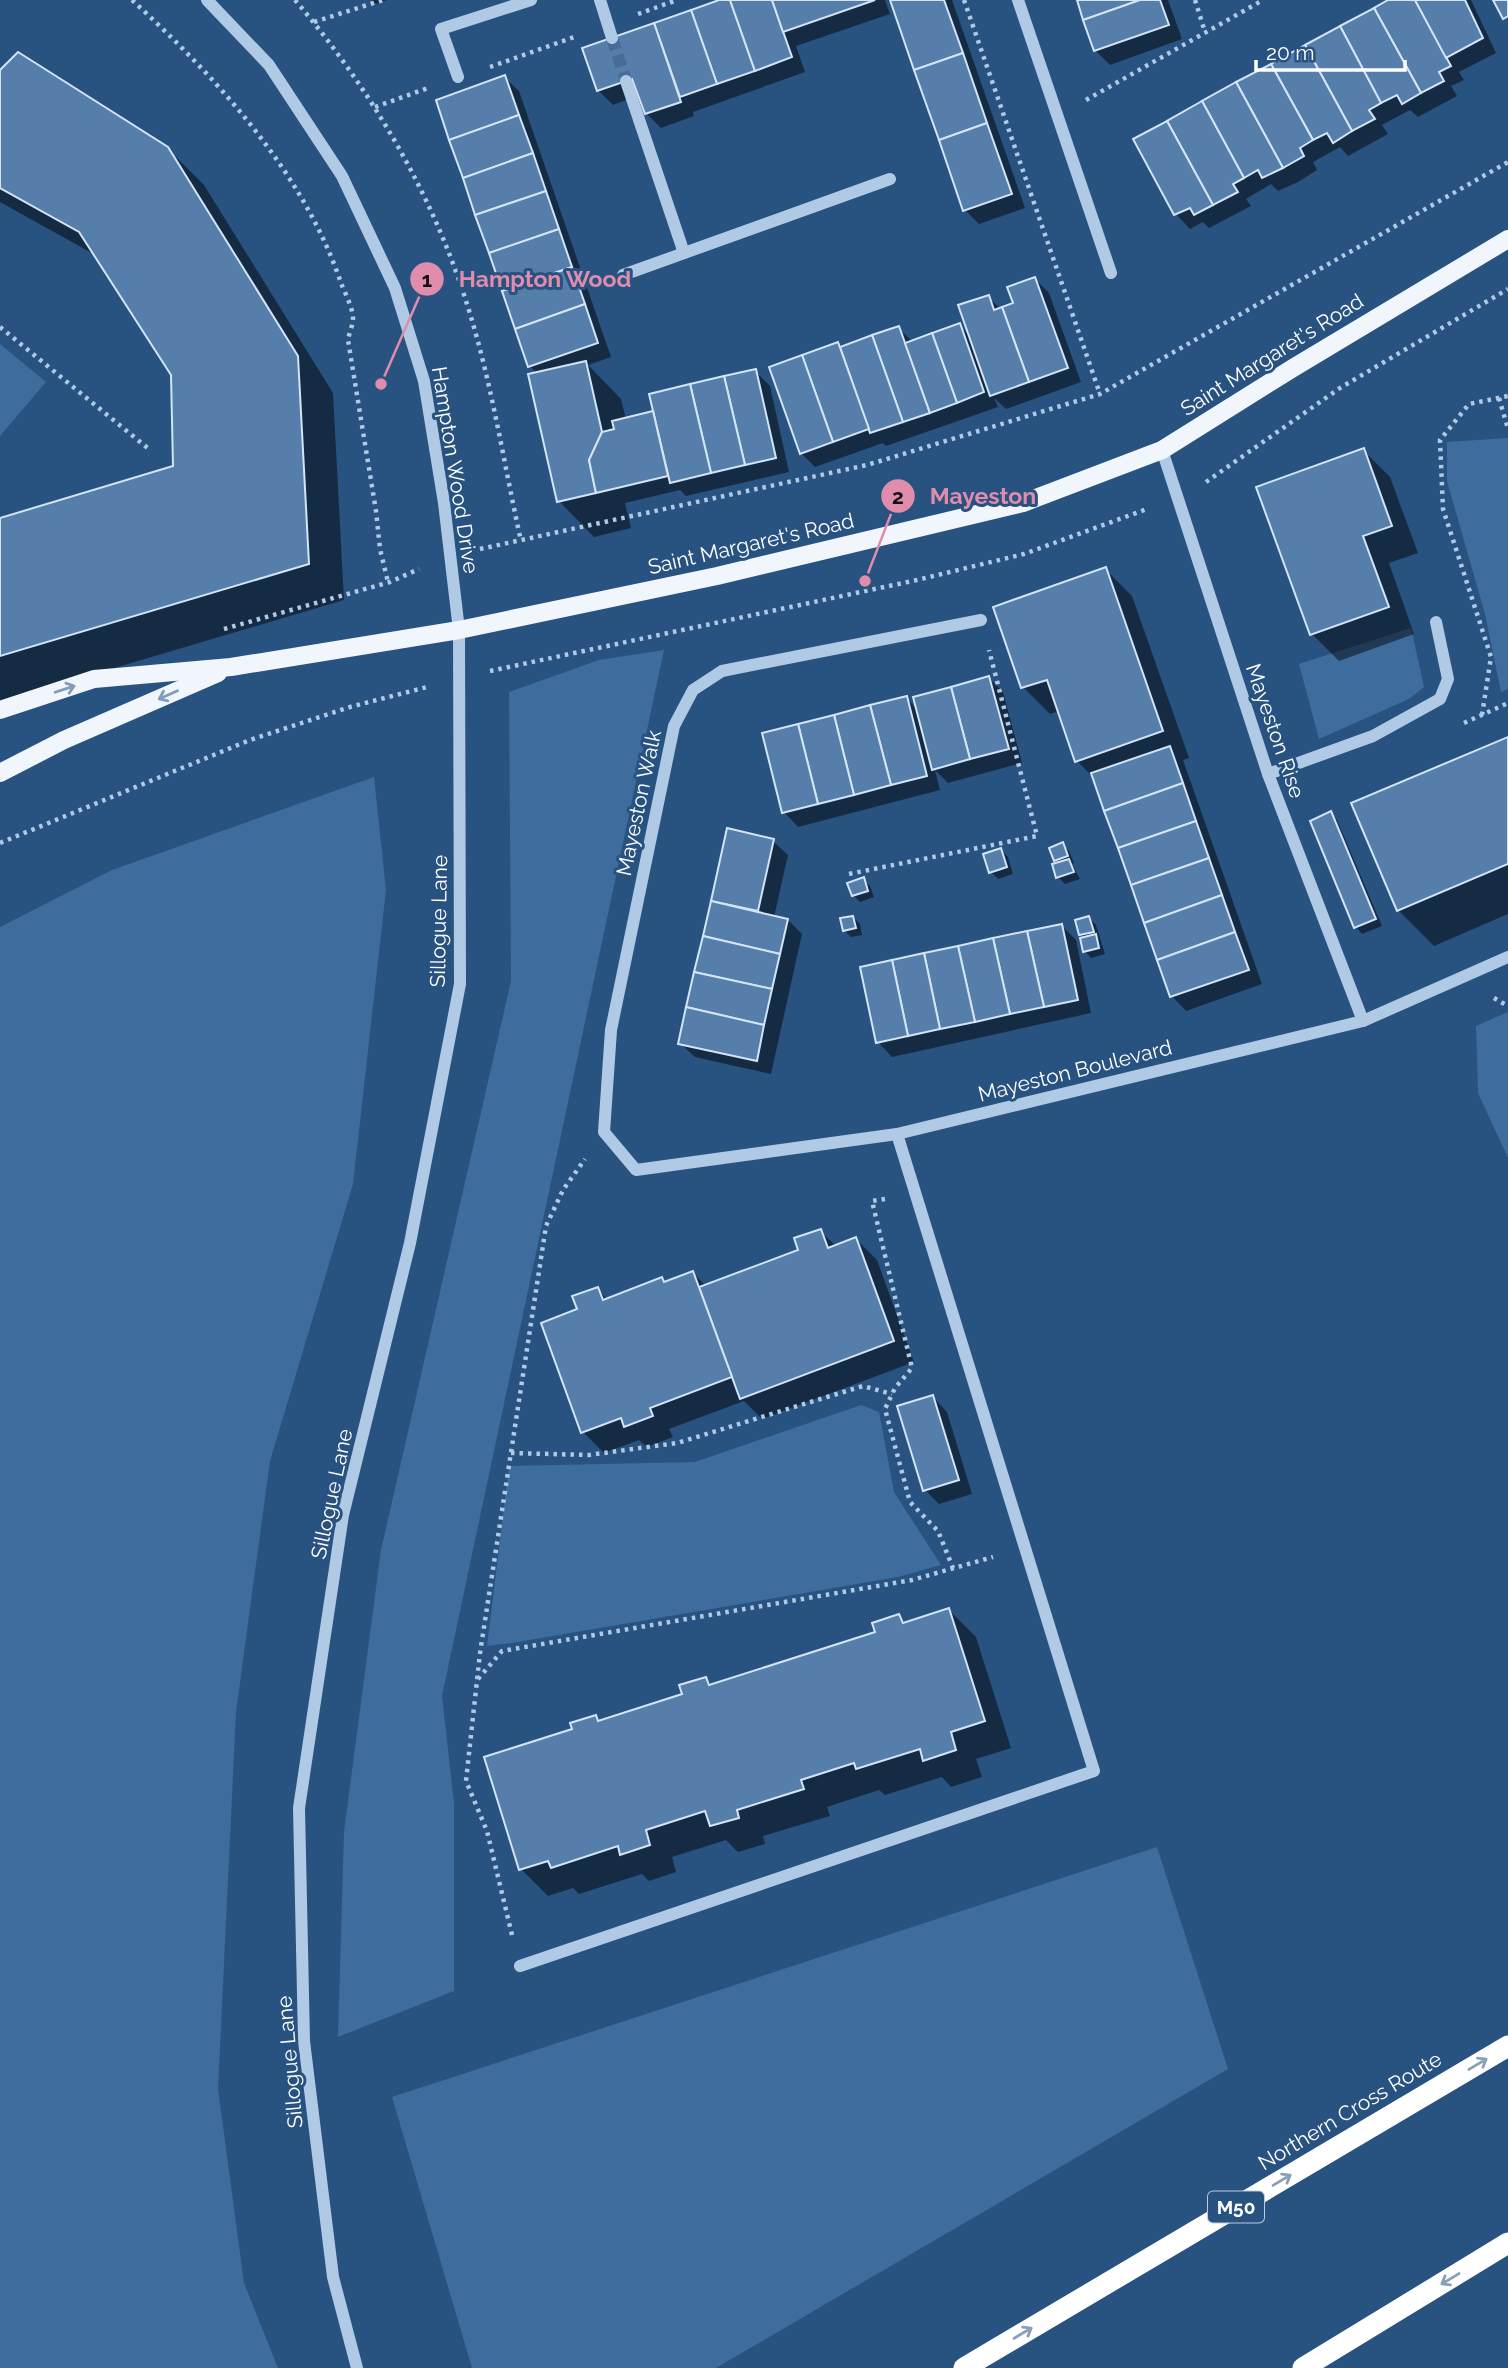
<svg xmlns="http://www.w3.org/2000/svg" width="1508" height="2368" viewBox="0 0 1508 2368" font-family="Raleway,sans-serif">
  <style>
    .green { fill: #3d6c9d }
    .shadow { fill: #0007 }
    .building { fill: #557eab; stroke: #d3e4f5; stroke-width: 2 }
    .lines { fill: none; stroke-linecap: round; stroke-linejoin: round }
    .minor-tunnel { stroke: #486c93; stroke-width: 12; stroke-dasharray: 12 6; stroke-linecap: butt }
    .path { stroke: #b0cae6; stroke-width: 4.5; stroke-dasharray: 3.5 5; stroke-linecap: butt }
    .minor { stroke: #b0cae6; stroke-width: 12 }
    .major { stroke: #f1f6fd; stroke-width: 18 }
    .highway { stroke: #fff; stroke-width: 21 }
    .oneway { stroke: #829cb8 }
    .oneway2 { stroke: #89a0b9 }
    .labels { text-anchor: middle; stroke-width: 6; stroke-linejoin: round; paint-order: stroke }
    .shield { fill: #285280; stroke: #becbd9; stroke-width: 2 }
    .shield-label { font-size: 19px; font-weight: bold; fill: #fff }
    .street-label { font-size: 21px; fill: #fff; stroke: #285280 }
    .leader { fill: none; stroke: #e08cad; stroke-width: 2.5 }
    .callout-dot { fill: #e08cad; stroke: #285280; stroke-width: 2.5 }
    .mark-label { font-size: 21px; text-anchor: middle; font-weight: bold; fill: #111 }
    .callout-label { font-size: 23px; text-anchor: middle; font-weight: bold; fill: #e08cad; stroke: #285280; stroke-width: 6; stroke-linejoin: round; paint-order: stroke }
  </style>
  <rect width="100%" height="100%" fill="#285280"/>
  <g class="green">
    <path d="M0,344L46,382L0,436Z"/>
    <path d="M1508,438V689L1501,692L1485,614L1447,481V442Z"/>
    <path d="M1411,628L1424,687L1409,699L1319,739L1299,664Z"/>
    <path d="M664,650L442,1696L454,1803V1991L338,2037L344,1832L381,1550L511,981L509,692L599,660Z"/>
    <path d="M374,777L386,890L353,1184L270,1461L236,1712L218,2089L244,2283L278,2368H0V927L112,870Z"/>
    <path d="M1508,1012V1158L1478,1093L1476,1026Z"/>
    <path d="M861,1405L879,1412L894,1492L941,1565L898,1577L512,1643L487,1646L509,1466L695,1462Z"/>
    <path d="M1157,1847L1228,2069L716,2368H472L392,2097Z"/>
  </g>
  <g class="shadow">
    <path d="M372,0H387L376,4Z"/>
    <path d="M724,0H885L890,14L796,46L805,72L693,112L694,116L661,128L646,113L640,95L613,105L598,90L584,49Z"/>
    <path d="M888,0H952L1025,208L979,224L965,210L894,6Z"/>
    <path d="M1078,0H1168L1182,39L1110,65L1096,51Z"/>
    <path d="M1392,0H1471L1496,53L1459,72L1464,80L1451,86L1457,96L1418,117L1410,110L1382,125L1388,134L1348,156L1340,147L1313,162L1317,170L1298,182L1278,191L1271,184L1246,199L1251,206L1209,228L1203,222L1190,229L1176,214L1135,140Z"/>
    <path d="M0,72L167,148L204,185L333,393L344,600L0,702V520L174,467L173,374L97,256L0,202Z"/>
    <path d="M504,77L519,91L611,357L588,365L621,399L626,420L655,412L755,371L770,386L789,472L686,496L680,490L625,503L631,528L594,537L559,501L537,374L530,366L438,101Z"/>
    <path d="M1035,279L1049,293L1081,382L1006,409L994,398L998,407L886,446L883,443L815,467L801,453L838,344L842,348L898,328L913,342L959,325L971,337L988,297L1001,309L1015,304Z"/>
    <path d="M1363,450L1390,477L1418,553L1389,563L1414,634L1339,661L1312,634L1259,488Z"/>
    <path d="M1105,569L1132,596L1189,758L1183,760L1262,984L1186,1011L1172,996L1095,779L1077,761L1059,711L1050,714L1023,687Z"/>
    <path d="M989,678L1003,692L1022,763L948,783L935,770L940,790L798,827L784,812L906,698L918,710Z"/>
    <path d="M1508,739V914L1434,946L1398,910Z"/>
    <path d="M1331,813L1337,820L1382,926L1362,934L1356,927Z"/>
    <path d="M728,830L773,841L788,855L774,917L788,920L802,934L771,1074L695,1057L680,1043Z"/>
    <path d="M1062,844L1069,851L1074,863L1072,864L1080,879L1065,884L1058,877L1060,864L1056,860Z"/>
    <path d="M1001,850L1008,857L1013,874L998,879L991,872L986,855Z"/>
    <path d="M863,879L870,886L874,897L860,902L853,895Z"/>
    <path d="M853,917L860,924L862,935L851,937L844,930Z"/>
    <path d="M1089,918L1096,925L1105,954L1091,958L1085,951V938L1081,934Z"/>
    <path d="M1062,926L1076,940L1091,1013L892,1057L878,1042Z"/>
    <path d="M820,1231L836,1246L856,1239L877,1260L914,1362L762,1419L744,1401L669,1429L673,1437L647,1447L639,1440L604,1453L583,1432L579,1310L597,1289L608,1300L662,1279L666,1283L693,1273L706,1286L801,1251Z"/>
    <path d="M933,1397L947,1412L972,1494L939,1504L925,1490Z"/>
    <path d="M949,1610L976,1637L1011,1748L976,1759L982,1777L951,1787L942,1777L885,1795L879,1790L827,1807L830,1816L763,1836L765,1844L738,1852L726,1840L672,1857L676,1872L649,1881L642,1874L579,1894L573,1888L548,1896L521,1869L486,1758L574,1730L595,1717L600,1722L684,1695L705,1679L713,1686L877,1633L899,1616L907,1624Z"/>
  </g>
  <g class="building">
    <path d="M719,0H730L755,71L717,84L691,10Z"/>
    <path d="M730,0H772L792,57L755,71Z"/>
    <path d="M772,0H875L783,32Z"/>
    <path d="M890,0H944L963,53L914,70Z"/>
    <path d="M1077,0H1140L1083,20Z"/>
    <path d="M1140,0H1160L1169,25L1094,51L1083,20Z"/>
    <path d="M1388,0H1415L1451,66L1439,72L1444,81L1421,93L1374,8Z"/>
    <path d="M1415,0H1465L1483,38L1446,58Z"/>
    <path d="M1493,0H1508V16L1503,19Z"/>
    <path d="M1374,8L1421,93L1402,104L1397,95L1381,103L1340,26Z"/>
    <path d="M691,10L717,84L680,97L654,23Z"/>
    <path d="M654,23L681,102L645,114L632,79L597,91L582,48Z"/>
    <path d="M1340,26L1381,103L1369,110L1375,119L1352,131L1305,45Z"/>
    <path d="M1305,45L1352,131L1333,143L1327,133L1313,140L1271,64Z"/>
    <path d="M18,52L168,147L298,356L309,564L0,656V518L173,466L171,375L79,232L0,188V70Z"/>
    <path d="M963,53L987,123L939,140L914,70Z"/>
    <path d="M1271,64L1313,140L1300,148L1304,156L1283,168L1236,82Z"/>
    <path d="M505,75L519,115L449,140L436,100Z"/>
    <path d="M1236,82L1283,168L1262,178L1258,170L1244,178L1202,101Z"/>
    <path d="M1202,101L1244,178L1233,184L1238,192L1213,205L1167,121Z"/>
    <path d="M519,115L533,153L463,178L449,140Z"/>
    <path d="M1167,121L1213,205L1194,215L1190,208L1174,215L1133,139Z"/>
    <path d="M987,123L1012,194L963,211L939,140Z"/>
    <path d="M533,153L546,191L475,215L463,178Z"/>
    <path d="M546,191L559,229L489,253L475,215Z"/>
    <path d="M559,229L572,267L502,291L489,253Z"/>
    <path d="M572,267L585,304L515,329L502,291Z"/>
    <path d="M1035,277L1068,368L1029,382L1002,307L1013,303L1007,287Z"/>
    <path d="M989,295L994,310L1002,307L1029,382L990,396L958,305Z"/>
    <path d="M585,304L598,343L528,367L515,329Z"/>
    <path d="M960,323L984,392L957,403L932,333Z"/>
    <path d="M899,326L930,413L903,422L872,335Z"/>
    <path d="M932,333L957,403L930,413L905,343Z"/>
    <path d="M872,335L903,422L870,433L840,347Z"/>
    <path d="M838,342L869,429L833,442L802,355Z"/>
    <path d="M802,355L833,442L800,454L769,367Z"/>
    <path d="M586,361L602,432L589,460L596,493L557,502L528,374Z"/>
    <path d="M756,369L776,458L745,465L724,376Z"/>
    <path d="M724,376L745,465L711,473L690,384Z"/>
    <path d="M690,384L711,473L670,483L649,394Z"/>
    <path d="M653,411L668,476L596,493L589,460L602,432L614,429L612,421Z"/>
    <path d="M1364,448L1392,526L1363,536L1389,607L1310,635L1256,487Z"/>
    <path d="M1106,567L1163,731L1075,762L1047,680L1021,688L993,607Z"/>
    <path d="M989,676L1009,749L970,759L951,687Z"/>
    <path d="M951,687L970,759L932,770L913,697Z"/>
    <path d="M907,696L927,776L891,785L870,705Z"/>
    <path d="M870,705L891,785L854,795L834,715Z"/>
    <path d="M834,715L854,795L818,804L798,724Z"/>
    <path d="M798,724L818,804L782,813L762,733Z"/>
    <path d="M1508,737V864L1397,911L1351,803Z"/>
    <path d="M1170,746L1183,783L1104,811L1091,773Z"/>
    <path d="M1183,783L1196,821L1118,848L1104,811Z"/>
    <path d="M1331,811L1376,919L1354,928L1310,821Z"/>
    <path d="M1196,821L1209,858L1131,885L1118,848Z"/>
    <path d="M727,828L774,839L758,911L711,901Z"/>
    <path d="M1063,842L1068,856L1054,861L1049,848Z"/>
    <path d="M1001,848L1007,867L989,873L983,854Z"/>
    <path d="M1209,858L1222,895L1144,923L1131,885Z"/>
    <path d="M1069,859L1074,872L1056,878L1052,864Z"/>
    <path d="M864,877L868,891L852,896L847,883Z"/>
    <path d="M1222,895L1235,932L1157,960L1144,923Z"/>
    <path d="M711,901L788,919L780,954L703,936Z"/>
    <path d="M853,916L856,928L843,931L840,918Z"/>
    <path d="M1089,916L1094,932L1079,935L1075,920Z"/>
    <path d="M1062,924L1078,1000L1044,1007L1027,931Z"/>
    <path d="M1027,931L1044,1007L1010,1014L993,938Z"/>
    <path d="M1235,932L1249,970L1170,997L1157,960Z"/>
    <path d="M1096,934L1099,948L1083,952L1080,938Z"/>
    <path d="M703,936L780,954L772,989L694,972Z"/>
    <path d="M993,938L1010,1014L975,1022L958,946Z"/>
    <path d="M958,946L975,1022L940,1029L924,953Z"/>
    <path d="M924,953L940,1029L908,1036L892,960Z"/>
    <path d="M892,960L908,1036L876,1043L860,967Z"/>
    <path d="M694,972L772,989L764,1025L686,1007Z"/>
    <path d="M686,1007L764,1025L757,1061L678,1044Z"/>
    <path d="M821,1229L828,1248L856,1237L894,1341L740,1399L699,1287L798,1250L794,1238Z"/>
    <path d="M693,1271L732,1377L650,1408L653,1416L624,1427L621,1418L581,1433L541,1323L577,1309L572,1296L598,1287L603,1300L662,1277L664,1282Z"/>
    <path d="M933,1395L959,1480L923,1491L897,1406Z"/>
    <path d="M949,1608L985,1721L951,1732L956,1750L923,1761L920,1749L856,1769L854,1763L801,1780L804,1789L737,1810L739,1818L710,1826L705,1811L646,1830L650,1845L620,1855L618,1846L551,1868L548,1861L519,1870L484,1757L572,1729L570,1723L596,1715L598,1721L682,1694L679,1685L706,1677L709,1685L875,1632L872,1623L899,1614L903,1623Z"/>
  </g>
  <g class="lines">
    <path class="minor-tunnel" d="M612,38L626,81"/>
    <g class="path">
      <path d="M132,0C216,77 304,173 341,283C345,293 353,308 353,319C353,325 349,333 348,340L376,511L380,549L388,582"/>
      <path d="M295,0C369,87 430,189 465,298C491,377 503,460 521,541"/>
      <path d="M964,0L1100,394"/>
      <path d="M1195,0L1205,32"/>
      <path d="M638,14L677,0"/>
      <path d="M314,22L383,0"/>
      <path d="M490,67L577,36"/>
      <path d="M1086,100L1263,0"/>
      <path d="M375,107L428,88"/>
      <path d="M0,327L150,450"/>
      <path d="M1499,398L1508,429"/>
      <path d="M1206,482L1340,388L1508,289"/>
      <path d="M480,549L867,465L1100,394L1508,162"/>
      <path d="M224,629L390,582L419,569"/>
      <path d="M490,671L917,580L1024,554L1147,509"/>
      <path d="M1482,715L1491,657L1443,509L1440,440L1469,404L1508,396"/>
      <path d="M1464,723L1508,703"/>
      <path d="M0,843L250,740L350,707L427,687"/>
      <path d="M849,874L1037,836L989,650"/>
      <path d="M1494,998L1508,1006"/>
      <path d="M885,1199L872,1201L912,1368L895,1388L885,1409L910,1502L938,1531L953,1568"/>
      <path d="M511,1453L589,1455L677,1443L863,1386L892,1394"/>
      <path d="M478,1679L502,1651L912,1580L993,1557"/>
      <path d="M512,1935L487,1831L466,1781L480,1653L546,1226L563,1190L585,1159"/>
    </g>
    <g class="minor">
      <path d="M207,0L269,65L342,176L395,288L424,381L444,503L459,630L460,984L410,1243L343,1515L299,1808L304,2041L333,2277L357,2368"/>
      <path d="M600,0L612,38"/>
      <path d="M1018,0L1111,273"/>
      <path d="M458,77L441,29L531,0"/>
      <path d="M626,81L684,253"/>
      <path d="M623,275L890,179"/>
      <path d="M1162,450L1268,774L1363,1021"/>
      <path d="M981,620L722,671L693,690L674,726L611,1030L604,1132L636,1170L897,1134L1363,1021L1508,957"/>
      <path d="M1268,774L1373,736L1440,699L1448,679L1436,622"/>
      <path d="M520,1966L1094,1771L897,1134"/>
    </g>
    <g class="major">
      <path d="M0,710L94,679L231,667L459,630L717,576L1023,503L1162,450L1293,368L1508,239"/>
      <path d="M0,773L64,740L218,673"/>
    </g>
    <g class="highway">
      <path d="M964,2368L1508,2046"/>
      <path d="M1303,2368L1508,2243"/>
    </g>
  </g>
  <defs><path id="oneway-shaft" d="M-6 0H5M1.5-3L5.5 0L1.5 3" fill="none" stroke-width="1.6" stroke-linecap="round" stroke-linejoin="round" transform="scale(1.75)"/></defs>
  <g class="oneway">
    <use href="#oneway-shaft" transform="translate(65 689) rotate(-18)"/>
    <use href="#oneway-shaft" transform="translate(168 695) rotate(156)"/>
  </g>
  <g class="oneway2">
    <use href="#oneway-shaft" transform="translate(1478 2064) rotate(-31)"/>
    <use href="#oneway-shaft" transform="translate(1282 2180) rotate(-31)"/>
    <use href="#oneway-shaft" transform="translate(1450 2279) rotate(149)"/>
    <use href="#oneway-shaft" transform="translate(1023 2333) rotate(-31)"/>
  </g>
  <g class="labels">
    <rect class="shield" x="1208" y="2191.5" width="56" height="31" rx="5"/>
    <g class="shield-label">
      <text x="1236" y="2214">M50</text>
    </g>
    <g class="street-label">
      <text transform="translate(1272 355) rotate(-32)" y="7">Saint Margaret's Road</text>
      <text transform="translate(455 470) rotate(81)" y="7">Hampton Wood Drive</text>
      <text transform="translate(751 544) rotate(-13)" y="7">Saint Margaret's Road</text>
      <text transform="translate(1275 731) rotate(71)" y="7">Mayeston Rise</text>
      <text transform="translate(639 803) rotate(-78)" y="7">Mayeston Walk</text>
      <text transform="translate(439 921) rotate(-89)" y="7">Sillogue Lane</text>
      <text transform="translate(1075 1071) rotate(-14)" y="7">Mayeston Boulevard</text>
      <text transform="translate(332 1494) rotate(-78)" y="7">Sillogue Lane</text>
      <text transform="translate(290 2062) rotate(-95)" y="7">Sillogue Lane</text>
      <text transform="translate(1350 2111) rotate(-31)" y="7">Northern Cross Route</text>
    </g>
  </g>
  <path class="leader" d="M381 384L427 279M865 581L898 496"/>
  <g class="callout-dot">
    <circle cx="381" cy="384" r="7"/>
    <circle cx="865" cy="581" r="7"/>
    <circle cx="427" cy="279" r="18"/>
    <circle cx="898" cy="496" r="18"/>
  </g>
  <g class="mark-label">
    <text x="427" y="287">1</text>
    <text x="898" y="504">2</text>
  </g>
  <g class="callout-label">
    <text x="545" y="287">Hampton Wood</text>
    <text x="983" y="504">Mayeston</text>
  </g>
  <path d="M1256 60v10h149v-10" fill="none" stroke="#ffffff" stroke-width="3.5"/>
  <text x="1266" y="60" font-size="21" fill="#ffffff" stroke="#285280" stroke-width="5" paint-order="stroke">20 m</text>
</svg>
